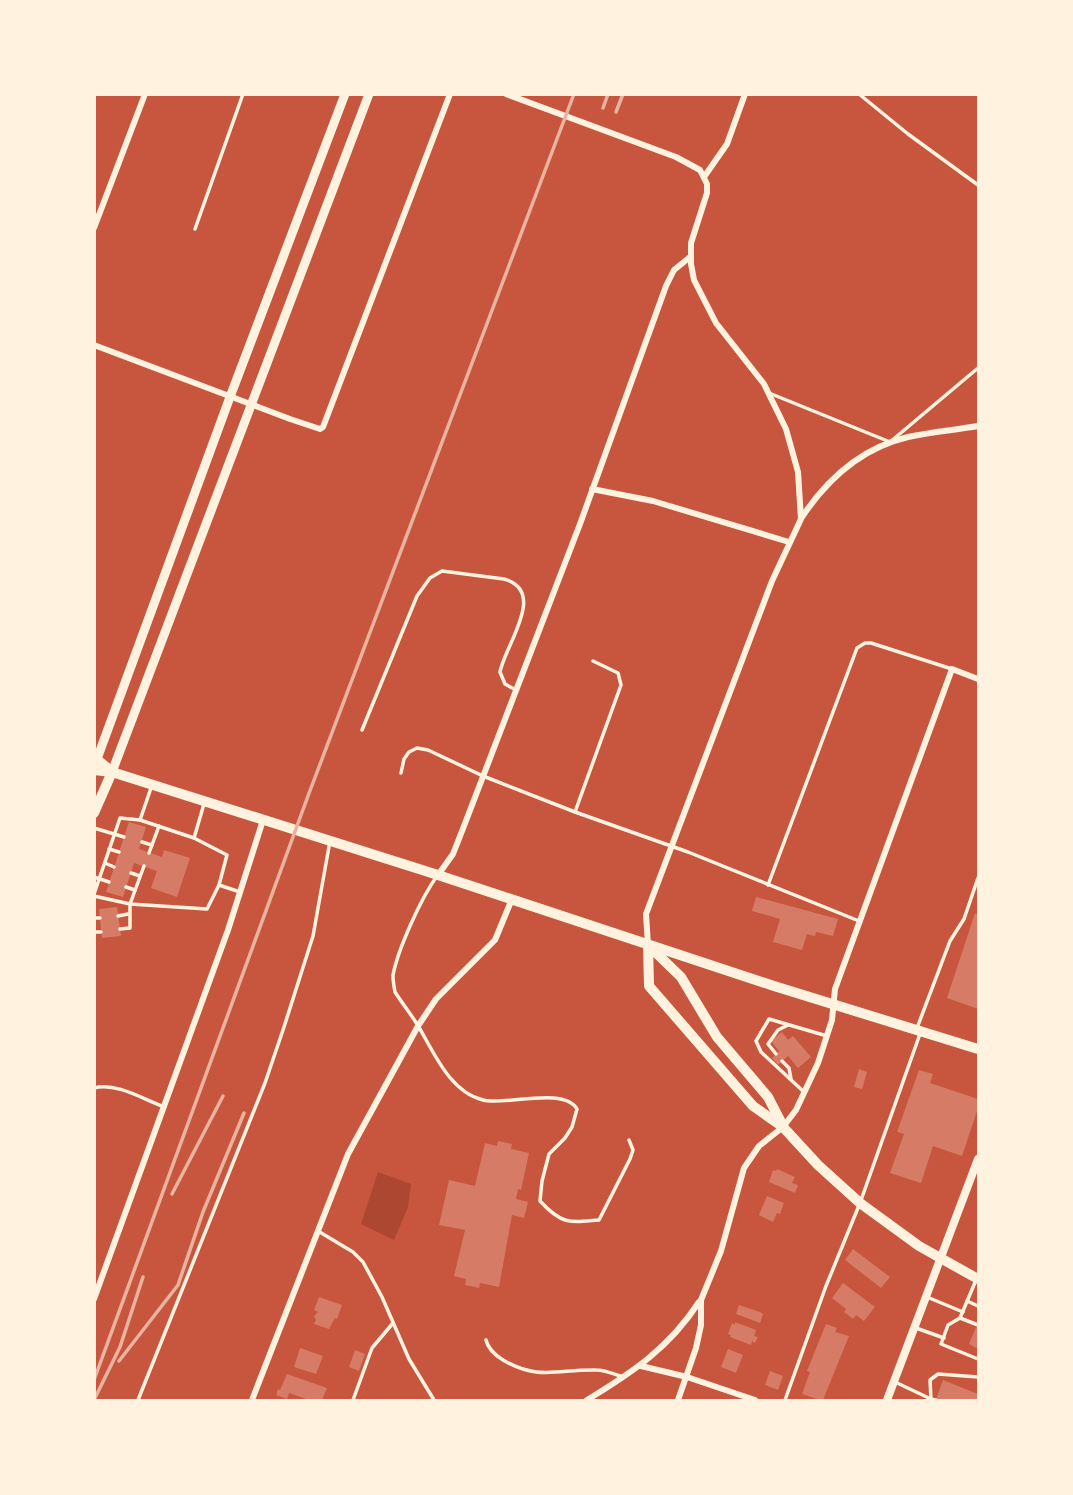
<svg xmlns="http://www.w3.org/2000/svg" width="1073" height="1495" viewBox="0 0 1073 1495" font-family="'Sofia Sans Condensed',sans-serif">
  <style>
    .green { fill: #ae4732 }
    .building { fill: #d67c66 }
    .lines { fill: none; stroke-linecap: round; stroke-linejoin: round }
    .service { stroke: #fff3e0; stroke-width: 3.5 }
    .minor { stroke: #fff3e0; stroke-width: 6 }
    .tertiary { stroke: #fff3e0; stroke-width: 8 }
    .secondary { stroke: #fff3e0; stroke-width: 9 }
    .primary { stroke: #fff3e0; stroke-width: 10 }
    .rail { stroke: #e9b49f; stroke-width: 3.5 }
  </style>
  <rect width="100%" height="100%" fill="#c8553d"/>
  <path class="green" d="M378,1172L411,1184L408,1207L394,1240L361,1224Z"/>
  <g class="building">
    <path d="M129,822L146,827L139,849L162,857L164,850L190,858L177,897L151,888L157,871L134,863L123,897L106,892Z"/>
    <path d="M756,897L838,919L833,936L816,932L815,936L807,934L802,950L773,942L780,919L752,911Z"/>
    <path d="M117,907L121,936L102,938L99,909Z"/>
    <path d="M975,913L978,915V1009L947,998Z"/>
    <path d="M782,1032L788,1040L793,1036L811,1057L798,1068L788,1056L778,1065L772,1058L779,1051L771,1041Z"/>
    <path d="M859,1069L867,1072L862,1089L854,1087Z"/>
    <path d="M919,1070L933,1074L930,1083L978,1099V1108L962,1156L933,1146L921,1183L890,1173L904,1134L897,1132Z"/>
    <path d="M498,1141L512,1144L511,1149L529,1153L521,1190L518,1189L516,1199L528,1202L524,1218L512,1215L499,1287L480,1283L479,1288L465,1285L466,1279L454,1276L465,1230L439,1225L449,1180L475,1186L485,1143L497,1146Z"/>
    <path d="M777,1169L795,1177L792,1183L798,1185L795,1193L769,1182L773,1170L776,1171Z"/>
    <path d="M767,1196L784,1203L780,1214L777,1213L773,1222L759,1215Z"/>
    <path d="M853,1249L890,1277L881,1288L845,1260Z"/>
    <path d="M843,1283L875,1307L864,1321L856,1315L853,1319L844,1312L846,1309L832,1298Z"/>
    <path d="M319,1297L342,1305L337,1319L335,1318L329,1329L314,1324L316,1320L314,1316L318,1312L314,1310Z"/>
    <path d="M739,1305L760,1312L763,1314L760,1323L736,1314Z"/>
    <path d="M735,1322L756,1330L754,1336L758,1337L755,1343L752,1341L751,1345L730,1337L731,1335L728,1334L732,1323L735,1325Z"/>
    <path d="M826,1324L837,1328L835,1332L849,1336L823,1400H820L802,1394L810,1372L807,1371Z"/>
    <path d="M976,1327L978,1328V1349L969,1344Z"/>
    <path d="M300,1348L323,1356L316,1374L294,1367Z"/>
    <path d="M728,1349L743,1355L736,1373L721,1367Z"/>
    <path d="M355,1350L365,1354L359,1371L349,1367Z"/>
    <path d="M770,1371L783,1376L778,1390L765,1385Z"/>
    <path d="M287,1374L327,1388L322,1400H309L289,1393L287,1399L276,1395L278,1389L280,1390Z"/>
    <path d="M943,1380L978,1394V1400L936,1399Z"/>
  </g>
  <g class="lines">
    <g class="service">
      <path d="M859,94L908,134L978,185"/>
      <path d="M195,229L243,94"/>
      <path d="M769,393L890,442L978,368"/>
      <path d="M362,730L417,596L430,578L442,571L504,579C548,591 505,645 500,672L505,684L516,690"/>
      <path d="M401,773L404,759L409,752L417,748L428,750L483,776L575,812L688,852L859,921"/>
      <path d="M575,812L621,685L618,673L593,661"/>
      <path d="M140,820L194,838L204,804"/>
      <path d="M94,828L124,837"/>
      <path d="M194,838L227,855L219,885L240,892"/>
      <path d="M142,842L152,845"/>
      <path d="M109,849L119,852"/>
      <path d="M149,853L159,826"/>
      <path d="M105,863L114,867"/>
      <path d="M144,866L130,904L207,909L219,885"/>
      <path d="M131,873L140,876"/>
      <path d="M437,876C421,898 398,949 393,975C393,981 394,987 395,992C402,1003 410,1013 417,1024C433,1050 449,1092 483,1100C505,1106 564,1086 577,1109L572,1127L565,1138L549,1154L542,1181L540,1201C561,1224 569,1223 599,1220L630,1159L633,1150L629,1140"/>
      <path d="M94,877L109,882"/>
      <path d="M768,885L857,648L865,643H871L952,669"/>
      <path d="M126,887L135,890"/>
      <path d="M94,894L120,818L140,820L151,788"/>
      <path d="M94,896L130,904V928L120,929"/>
      <path d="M118,916L128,914"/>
      <path d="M94,918H100"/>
      <path d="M94,932H101"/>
      <path d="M917,1028L950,941L964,919L978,878"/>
      <path d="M776,1054L768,1044L778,1030L788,1025"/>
      <path d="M782,1061L789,1068L791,1079"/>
      <path d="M94,1088C116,1082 143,1099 162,1106"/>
      <path d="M804,1092L761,1052L756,1041L769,1019L827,1036"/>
      <path d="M318,1231L353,1252L363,1262L382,1297L409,1359L434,1400"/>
      <path d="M976,1280L960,1318L978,1325"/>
      <path d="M927,1297L963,1312"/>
      <path d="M967,1301L978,1306"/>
      <path d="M960,1318L948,1325L941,1344L978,1359"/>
      <path d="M916,1328L944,1338"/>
      <path d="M486,1340C488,1349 495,1355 503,1360C538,1381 559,1369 596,1370C605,1370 614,1374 623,1377"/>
      <path d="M895,1382L931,1399"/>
      <path d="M138,1400L265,1083L284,1027L313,936L330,841"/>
      <path d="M353,1400L372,1348L393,1323"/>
      <path d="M785,1400L826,1286L860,1203L921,1031"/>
      <path d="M936,1400L931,1399L930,1380L938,1374L978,1377"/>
    </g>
    <g class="minor">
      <path d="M506,94L676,157L700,170L707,184V193L691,243V264L694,280L716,323L764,384L786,429L798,472L801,519L772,581L646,914L648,945"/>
      <path d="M704,177L727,144L745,94"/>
      <path d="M94,228L145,94"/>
      <path d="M94,345L290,419L320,429L323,427L450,94"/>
      <path d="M592,489L653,501L789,542"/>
      <path d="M802,517C828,478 861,448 908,437C931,432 955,430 978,426"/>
      <path d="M438,875L453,854L464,826L580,524L666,286L674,270L690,257"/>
      <path d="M94,1299L228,930L263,820"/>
      <path d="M641,1366L687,1377L755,1400"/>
      <path d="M252,1400L348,1154L418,1026L436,999L495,940L512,899"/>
      <path d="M587,1400C633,1372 669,1348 699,1302"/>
      <path d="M678,1400L696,1348L701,1325V1300L721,1251L744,1168L759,1146L783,1127L796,1110L818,1063L832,1020L835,989L952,669L978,679"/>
    </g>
    <path class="tertiary" d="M887,1400L978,1159"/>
    <g class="secondary">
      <path d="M97,759L230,397L345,94"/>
      <path d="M112,772L369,94"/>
    </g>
    <g class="primary">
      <path d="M94,757L111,771"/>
      <path d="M94,770L112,772L438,875L774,986L978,1049"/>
      <path d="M94,813L112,772"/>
      <path d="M648,945L649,986L753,1106L783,1127L818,1165L860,1203L919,1246L978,1279"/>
      <path d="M651,948L681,977L717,1037L768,1097L783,1126"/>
    </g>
    <g class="rail">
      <path d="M603,108L608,94"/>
      <path d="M616,112L623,94"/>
      <path d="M172,1194L223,1096"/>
      <path d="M119,1361L178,1285L203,1212L244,1113"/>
      <path d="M94,1380L308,796L574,94"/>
      <path d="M94,1400L120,1347L143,1277"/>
    </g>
  </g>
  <rect width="1073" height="1495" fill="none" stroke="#fff3e0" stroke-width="192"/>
</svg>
